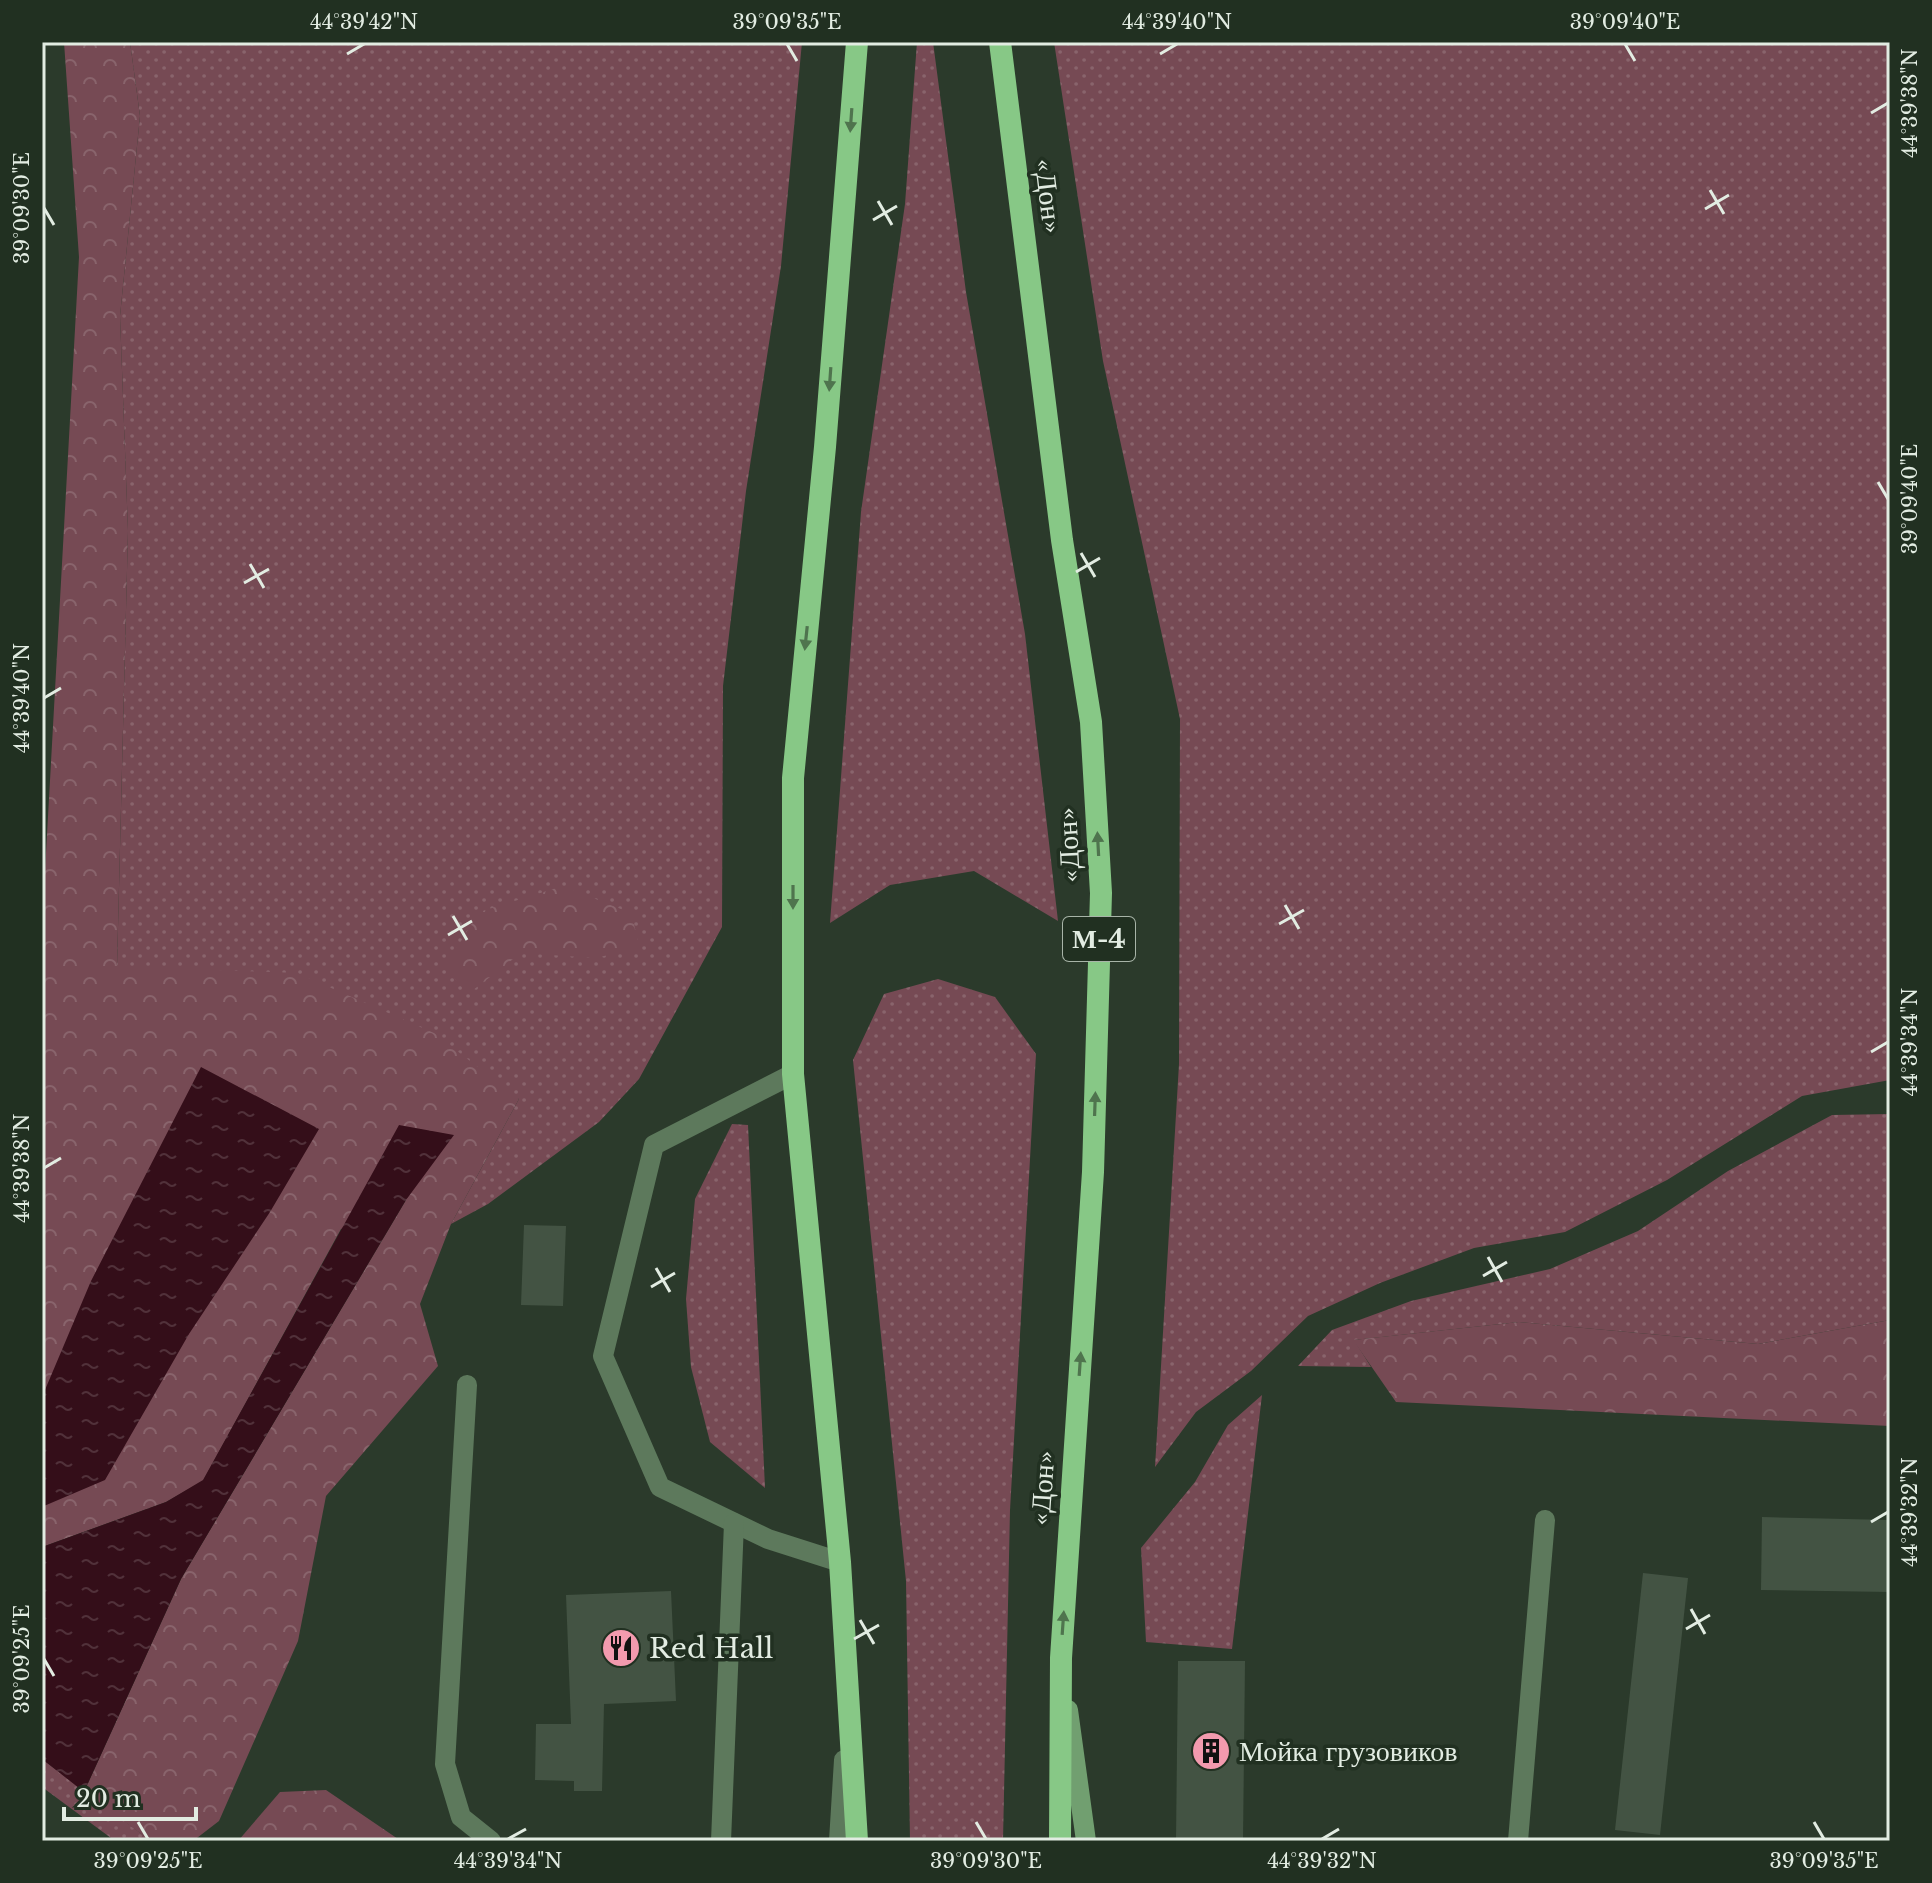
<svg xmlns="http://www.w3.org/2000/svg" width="1932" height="1883" viewBox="0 0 1932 1883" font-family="'Libre Baskerville',serif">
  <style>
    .grass { fill: url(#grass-dots) }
    .forest { fill: url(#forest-crowns) }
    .water { fill: url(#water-ripples) }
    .building { fill: #435343 }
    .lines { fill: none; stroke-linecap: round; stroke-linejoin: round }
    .service { stroke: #5d795c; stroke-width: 20 }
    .secondary { stroke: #719f70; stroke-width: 20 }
    .trunk { stroke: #87c886; stroke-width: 22 }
    .oneway { fill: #4f744e }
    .ticks { fill: none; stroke: #e2ece2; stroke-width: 3 }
    .labels { text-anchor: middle; stroke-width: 7; stroke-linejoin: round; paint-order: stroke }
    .shield { fill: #213021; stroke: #a8b4a8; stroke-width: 2 }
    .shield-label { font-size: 26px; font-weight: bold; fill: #e2ece2 }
    .street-label { font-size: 28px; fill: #e2ece2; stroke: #213021 }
    .poi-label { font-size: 28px; fill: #e2ece2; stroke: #213021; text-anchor: start }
    .neatline { fill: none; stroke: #e2ece2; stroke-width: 3 }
    .ticks-label { font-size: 20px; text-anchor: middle; fill: #e2ece2 }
  </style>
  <defs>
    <pattern id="grass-dots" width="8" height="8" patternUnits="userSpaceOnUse" patternTransform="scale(2)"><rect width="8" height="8" fill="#764a54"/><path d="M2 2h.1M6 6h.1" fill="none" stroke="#89646c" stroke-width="1.8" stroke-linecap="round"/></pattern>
    <pattern id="forest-crowns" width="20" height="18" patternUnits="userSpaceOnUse" patternTransform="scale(2)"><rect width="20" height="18" fill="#764a54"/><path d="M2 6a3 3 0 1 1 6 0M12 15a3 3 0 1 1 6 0" fill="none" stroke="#89646c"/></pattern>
    <pattern id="water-ripples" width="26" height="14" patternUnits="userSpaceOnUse" patternTransform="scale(2)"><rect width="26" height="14" fill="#340e19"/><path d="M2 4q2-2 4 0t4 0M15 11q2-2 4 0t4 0" fill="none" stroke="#51313a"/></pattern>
  </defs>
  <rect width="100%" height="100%" fill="#2b3a2b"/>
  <g class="grass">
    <path d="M130,42H802L781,266L746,491L723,686L722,927L639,1079L599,1122L488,1204L451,1224L519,1099L117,967L128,531L120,316L140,116Z"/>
    <path d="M917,42H933L966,292L1025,634L1058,921L974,871L890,885L830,923L861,512L905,204Z"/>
    <path d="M1054,42H1890V1080L1802,1096L1667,1180L1565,1232L1474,1248L1380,1283L1308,1316L1251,1371L1196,1412L1155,1467L1179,1064L1180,719L1103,361Z"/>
    <path d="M938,979L995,997L1036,1054L1010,1510L1003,1841H910L906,1581L853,1060L884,994Z"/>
    <path d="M1890,1114V1320L1758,1344L1519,1322L1354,1340L1371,1367L1298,1366L1332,1330L1411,1301L1550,1269L1638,1231L1728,1171L1832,1115Z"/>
    <path d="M732,1124L748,1125L765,1488L710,1442L691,1367L686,1299L695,1199Z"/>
    <path d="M1262,1395L1232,1649L1146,1642L1141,1548L1195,1482L1228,1425Z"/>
    <path d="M42,1759L151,1841L111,1838L42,1787Z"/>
  </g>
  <g class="forest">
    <path d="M64,42H130L140,116L120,316L128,531L117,966L297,973L434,1033L519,1099L451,1224L420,1304L438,1366L326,1496L298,1641L219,1821L193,1841H151L84,1792L181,1579L406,1200L341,1229L203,1481L166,1502L42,1547V925L79,257Z"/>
    <path d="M563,886L631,913L640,948L595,958L521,953L468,994L445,967L479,912Z"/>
    <path d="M1890,1320V1426L1396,1402L1353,1340L1519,1322L1758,1344Z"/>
    <path d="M326,1790L401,1841H238L280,1792Z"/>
  </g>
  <g class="water">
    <path d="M201,1067L319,1129L270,1212L189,1334L105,1480L44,1506L42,1397L91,1281Z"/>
    <path d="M399,1125L454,1135L406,1200L181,1579L84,1792L42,1759V1547L166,1502L203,1480Z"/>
  </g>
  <g class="building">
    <path d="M524,1225L566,1226L563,1306L521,1305Z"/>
    <path d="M1762,1517L1890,1520V1592L1761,1590Z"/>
    <path d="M1643,1573L1688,1578L1660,1835L1615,1830Z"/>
    <path d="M671,1591L676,1701L604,1704L602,1791H574V1781L535,1780L536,1724H571L566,1595Z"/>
    <path d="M1178,1661H1245L1243,1841H1176Z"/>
  </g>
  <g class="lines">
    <g class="service">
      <path d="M793,1074L654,1145L603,1356L660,1487L768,1539L840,1562"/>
      <path d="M467,1385L445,1764L461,1817L491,1841"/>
      <path d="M721,1841L734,1523"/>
      <path d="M839,1841L844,1760"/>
      <path d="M1518,1841L1545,1520"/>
    </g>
    <path class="secondary" d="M1068,1710L1086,1841"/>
    <g class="trunk">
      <path d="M1000,42L1062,540L1091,722L1101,893L1093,1172L1061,1658L1060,1841"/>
      <path d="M857,1841L840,1562L793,1074V778L825,447L857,42"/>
    </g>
  </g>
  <defs><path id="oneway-solid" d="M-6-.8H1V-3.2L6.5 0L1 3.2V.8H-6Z" transform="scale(2)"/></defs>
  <g class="oneway">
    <use href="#oneway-solid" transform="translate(851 120) rotate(94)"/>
    <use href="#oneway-solid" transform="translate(830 379) rotate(94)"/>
    <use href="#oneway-solid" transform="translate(806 638) rotate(96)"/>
    <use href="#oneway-solid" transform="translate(1098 844) rotate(-93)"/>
    <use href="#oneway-solid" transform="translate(793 897) rotate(90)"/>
    <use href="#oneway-solid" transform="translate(1095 1104) rotate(-88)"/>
    <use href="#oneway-solid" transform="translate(1080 1364) rotate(-86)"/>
    <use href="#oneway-solid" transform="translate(1063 1623) rotate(-86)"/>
  </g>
  <path class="ticks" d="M787,44L797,61M1625,44L1635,61M347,54L364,44M1160,54L1177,44M1871,113L1888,103M1710,190L1724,214M878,201L892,225M44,208L54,225M1705,209L1729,195M873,220L897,206M1878,482L1888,499M1081,553L1095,577M250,564L264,588M1076,572L1100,558M244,583L269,569M44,698L61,688M1285,905L1299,929M453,916L467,940M1279,924L1304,910M448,935L472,921M1871,1052L1888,1042M44,1168L61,1158M1488,1257L1502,1282M656,1268L670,1292M1483,1276L1507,1262M651,1287L675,1273M1871,1522L1888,1512M1691,1609L1705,1634M860,1620L874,1644M1686,1629L1710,1615M854,1639L879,1625M44,1659L54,1676M138,1822L148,1839M976,1822L986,1839M1814,1822L1824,1839M508,1839L526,1829M1322,1839L1339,1829"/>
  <defs>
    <g id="restaurant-disc" transform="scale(2)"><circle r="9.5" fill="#f29aae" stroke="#213021"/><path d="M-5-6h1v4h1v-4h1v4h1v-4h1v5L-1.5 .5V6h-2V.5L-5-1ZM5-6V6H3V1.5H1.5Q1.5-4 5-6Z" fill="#111"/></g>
    <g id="building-disc" transform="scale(2)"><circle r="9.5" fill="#f29aae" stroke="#213021"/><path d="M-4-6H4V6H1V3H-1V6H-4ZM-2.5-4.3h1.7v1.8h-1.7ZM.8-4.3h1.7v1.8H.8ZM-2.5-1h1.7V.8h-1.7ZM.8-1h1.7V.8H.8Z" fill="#111"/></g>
  </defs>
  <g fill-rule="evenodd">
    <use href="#restaurant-disc" x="621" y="1648"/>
    <use href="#building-disc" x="1211" y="1751"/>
  </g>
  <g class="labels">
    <rect class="shield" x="1063" y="917" width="72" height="44" rx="6"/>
    <g class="shield-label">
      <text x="1099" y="948">М-4</text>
    </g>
    <g class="street-label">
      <text transform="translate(1049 196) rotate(83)" y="10">«Дон»</text>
      <text transform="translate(1068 845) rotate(-93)" y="10">«Дон»</text>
      <text transform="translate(1042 1488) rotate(-86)" y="10">«Дон»</text>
    </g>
    <g class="poi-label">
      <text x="649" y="1658">Red Hall</text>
      <text x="1239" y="1761">Мойка грузовиков</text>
    </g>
  </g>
  <rect width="1932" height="1883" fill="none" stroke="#213021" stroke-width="88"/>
  <path d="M64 1807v12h132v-12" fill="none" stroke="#e2ece2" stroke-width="4"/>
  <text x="76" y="1807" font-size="24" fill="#e2ece2" stroke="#213021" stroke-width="6" paint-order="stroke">20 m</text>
  <rect x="44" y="44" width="1844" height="1795" class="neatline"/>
  <g class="ticks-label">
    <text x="364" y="29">44°39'42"N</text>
    <text x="787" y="29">39°09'35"E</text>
    <text x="1177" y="29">44°39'40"N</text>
    <text x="1625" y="29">39°09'40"E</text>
    <text transform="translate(1910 103) rotate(-90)" y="7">44°39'38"N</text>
    <text transform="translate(22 208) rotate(-90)" y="7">39°09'30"E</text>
    <text transform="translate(1910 499) rotate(-90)" y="7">39°09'40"E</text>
    <text transform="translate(22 698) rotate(-90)" y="7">44°39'40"N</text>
    <text transform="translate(1910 1042) rotate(-90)" y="7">44°39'34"N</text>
    <text transform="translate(22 1168) rotate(-90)" y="7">44°39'38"N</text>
    <text transform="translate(1910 1512) rotate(-90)" y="7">44°39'32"N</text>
    <text transform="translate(22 1659) rotate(-90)" y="7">39°09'25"E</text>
    <text x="148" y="1868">39°09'25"E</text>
    <text x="508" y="1868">44°39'34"N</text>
    <text x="986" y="1868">39°09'30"E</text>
    <text x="1322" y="1868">44°39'32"N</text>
    <text x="1824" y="1868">39°09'35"E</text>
  </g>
</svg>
